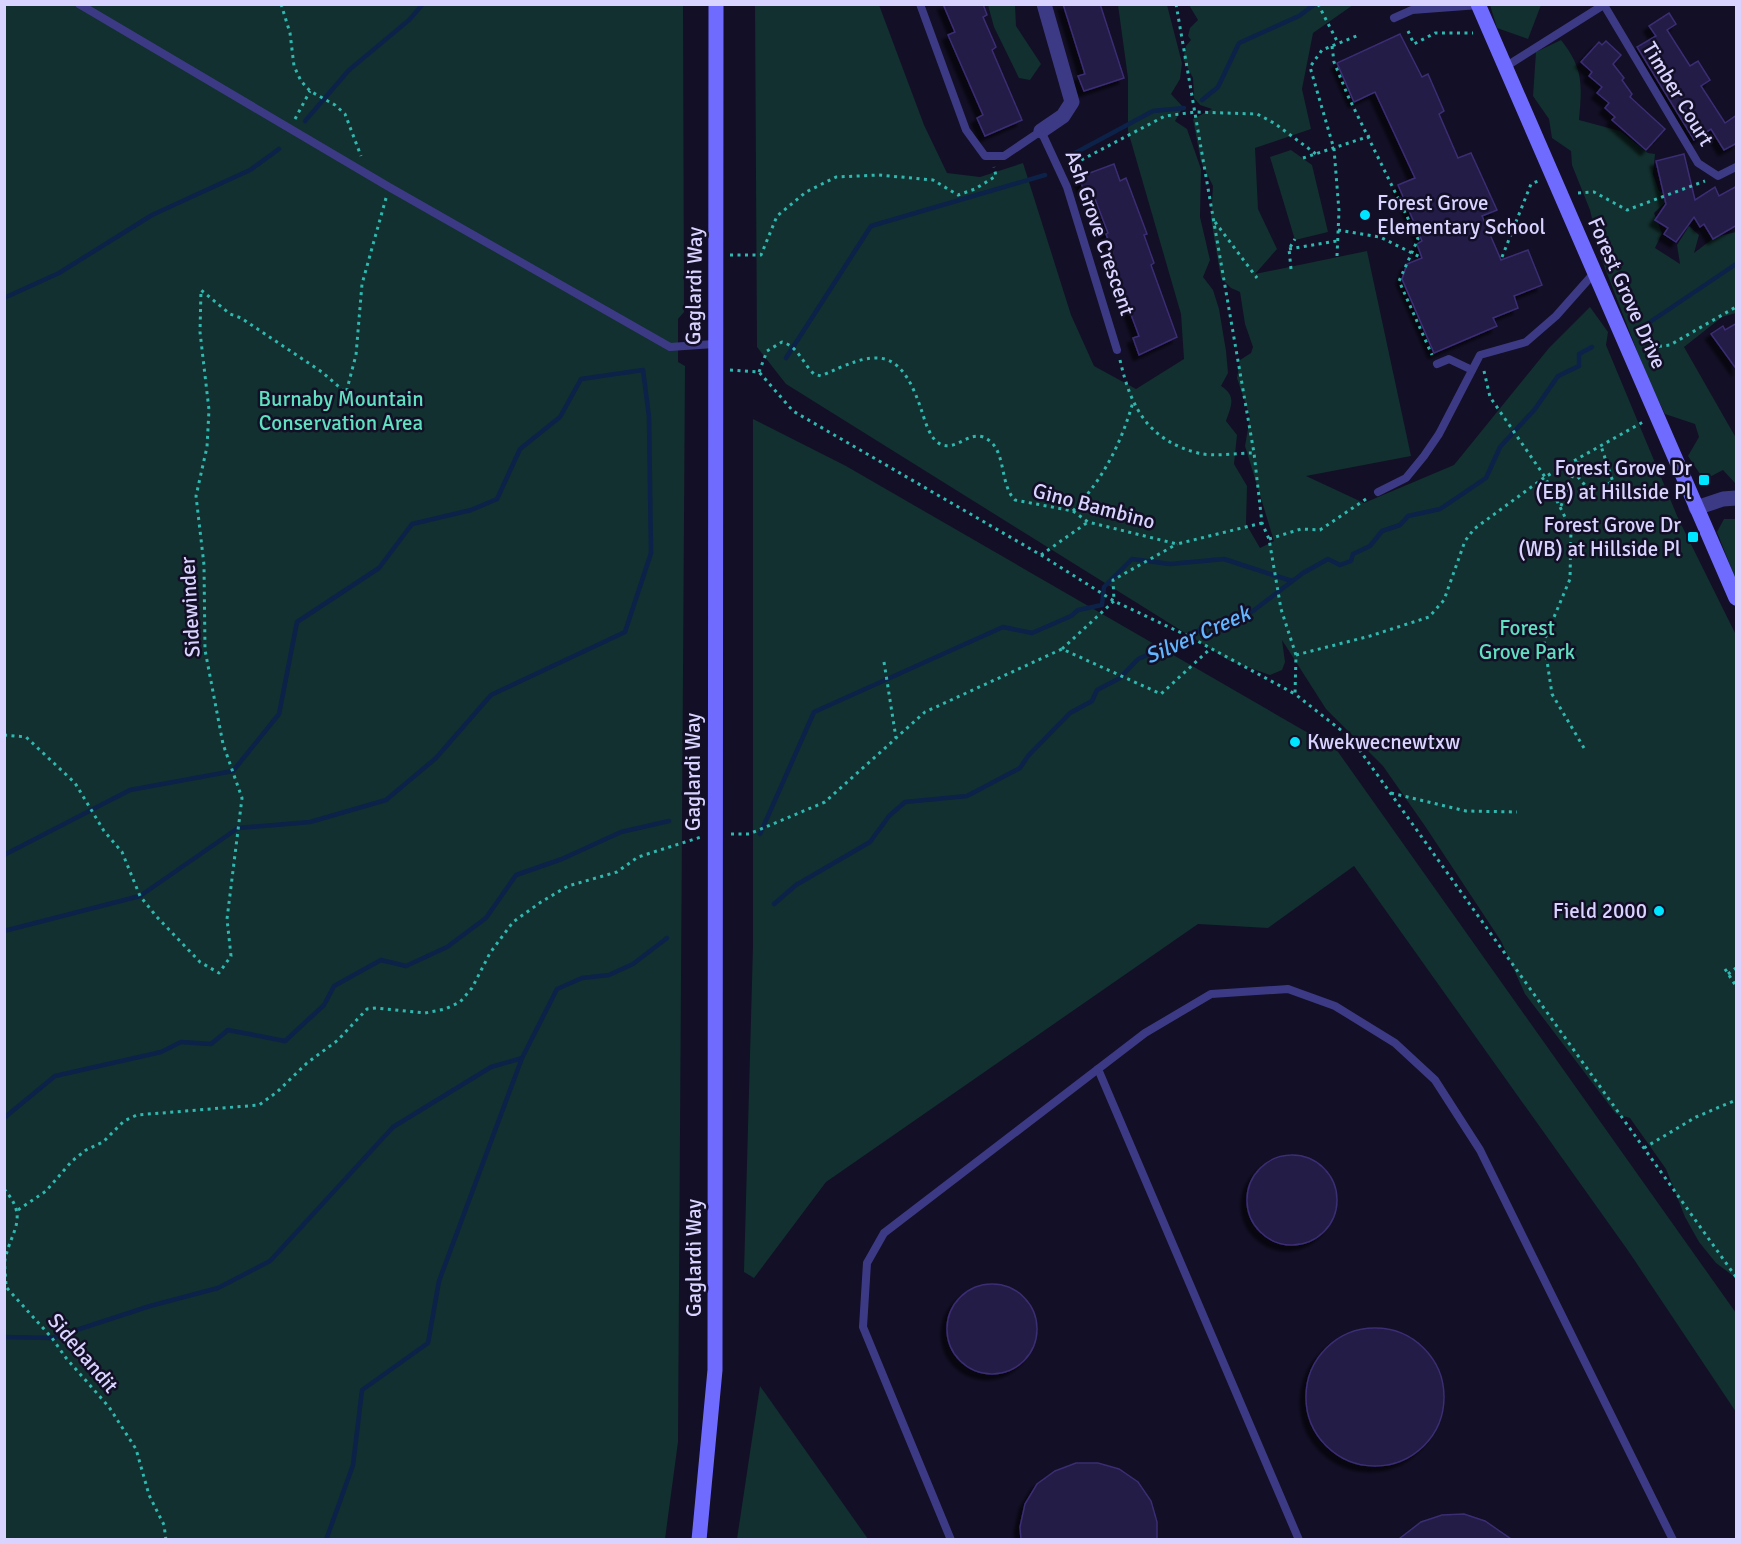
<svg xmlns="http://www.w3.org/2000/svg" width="1741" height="1544" viewBox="0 0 1741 1544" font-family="Signika,sans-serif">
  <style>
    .green { fill: #12302f }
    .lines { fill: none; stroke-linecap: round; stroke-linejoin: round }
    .stream { stroke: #0c2248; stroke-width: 4.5 }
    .building { fill: #241b47; stroke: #3b2d73; stroke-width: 1.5; filter: url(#shadow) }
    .path { stroke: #2fb8b0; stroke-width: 3; stroke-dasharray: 3 4.5; stroke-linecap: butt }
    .lane { stroke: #3d3a85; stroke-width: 8 }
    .street { stroke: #3d3a85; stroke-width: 15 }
    .secondary { stroke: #6f6bff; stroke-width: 15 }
    .poi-dot { fill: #00e5ff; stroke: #130f26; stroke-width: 2 }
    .labels { text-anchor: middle; stroke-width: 5; stroke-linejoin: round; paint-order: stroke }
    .street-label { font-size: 21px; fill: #d9d4ff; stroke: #130f26 }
    .poi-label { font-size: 21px; fill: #d9d4ff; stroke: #130f26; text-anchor: end }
    .park-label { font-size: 21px; fill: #5fe0c0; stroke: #130f26 }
    .water-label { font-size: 22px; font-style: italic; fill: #62b6ff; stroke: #130f26 }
  </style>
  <defs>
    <filter id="shadow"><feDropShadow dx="-5.5" dy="5.5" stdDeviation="1.5" flood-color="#0009"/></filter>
  </defs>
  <rect width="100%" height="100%" fill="#130f26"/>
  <g class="green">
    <path d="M5,5H683L684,312L678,319V362L685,366L678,1442L665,1539L5,1540Z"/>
    <path d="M755,5H879L924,125L947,173L980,177L1023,163L1071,315L1094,366L1136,389L1184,359L1181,314L1128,131V78L1118,5H1167L1182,63L1180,79L1171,94L1183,107L1175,121L1187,129L1201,169L1200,217L1210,260L1203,277L1213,290L1219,309L1226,351L1228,373L1221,386C1237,396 1231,406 1226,421L1237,435L1234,464L1247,486L1246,524L1260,548L1274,541L1245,446L1250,417L1237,378L1240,360L1251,353L1253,347L1245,324L1240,292L1231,288L1221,278L1211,219L1213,186L1201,162L1193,119L1212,109L1200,105L1194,98L1193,78L1183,59L1186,46L1191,40L1188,36L1190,28L1198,20L1189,5H1353L1313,33L1302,89L1311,129L1255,148L1258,209L1277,249L1255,274L1367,251L1411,456L1306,476L1364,503L1454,465L1549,348L1590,307L1608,332L1606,345L1678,518L1736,635V1278L1716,1263L1699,1242L1685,1217L1666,1169L1630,1118L1616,1114L1525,994L1501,941L1425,826L1383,766L1326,709L1282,640L1285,662L1282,670L1270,675L1230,661L786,384L757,347Z"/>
    <path d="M988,5H1015L1016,26L1041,64L1030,80L1019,78L994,27Z"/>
    <path d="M1490,5H1541L1528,39L1497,28Z"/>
    <path d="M1561,40C1584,69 1582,85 1579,120L1620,131L1648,153L1655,154L1653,174L1659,191L1672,196L1654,213L1662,233L1655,248L1680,264L1677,245L1689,226L1699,235L1694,253L1715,237L1736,232V313L1722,317L1684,347L1736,438V484L1723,470L1704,480L1688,456L1699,437L1695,424L1665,414L1648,379L1601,258L1590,210L1572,165L1571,151L1552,138L1549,119L1533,96L1536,52Z"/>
    <path d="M1291,150L1312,165L1328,232L1295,240L1270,157Z"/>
    <path d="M753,419L846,466L1336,749L1736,1313V1412L1629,1252L1354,866L1268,928L1198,924L826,1182L754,1278L744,1272L753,946Z"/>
    <path d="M1724,519H1736V580L1717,532Z"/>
    <path d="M760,1386L868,1539H737Z"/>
  </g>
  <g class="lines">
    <g class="stream">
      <path d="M1202,100L1218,87L1239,43L1299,16L1315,4"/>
      <path d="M305,121L349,70L409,20L423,4"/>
      <path d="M1075,153L1153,111L1184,108"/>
      <path d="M4,298L59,273L152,215L250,170L279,149"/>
      <path d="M1647,324L1736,264"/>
      <path d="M786,358L871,226L1045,175"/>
      <path d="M760,834L814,712L1003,627L1032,633L1071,616L1078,610L1102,605L1104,587L1132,559L1170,564L1224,559L1292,581"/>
      <path d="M4,855L130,790L233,771L279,714L297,622L379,568L412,524L471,510L497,499L520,449L560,417L581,379L643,370L649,417L651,553L625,632L491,695L436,758L386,800L310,822L238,828L140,896L4,931"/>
      <path d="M774,904L796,885L870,842L889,816L905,802L967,796L1020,768L1028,756L1070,713L1092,701L1097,690L1120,678L1138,659L1190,637L1204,626L1245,617L1303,573L1328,559L1340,565L1351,561L1353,554L1370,546L1382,531L1400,525L1408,516L1440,509L1486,478L1500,447L1535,409L1558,376L1579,366V354L1592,347"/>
      <path d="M4,1118L55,1076L161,1052L181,1042L211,1044L228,1030L285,1041L324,1005L334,986L381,960L406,966L447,947L486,918L516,875L562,859L621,832L669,821"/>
      <path d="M4,1337L52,1338L150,1306L218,1288L270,1261L393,1127L491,1067L522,1058L557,989L582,978L609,975L633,964L667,938"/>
      <path d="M326,1540L353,1465L362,1390L428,1343L439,1281L522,1058"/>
    </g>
  </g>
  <g class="building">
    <path d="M943,4H983L987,15L983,17L996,47L992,50L1022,120L985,136L977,118L983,115L948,35L955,32Z"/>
    <path d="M1063,4H1100L1124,78L1084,91L1078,76L1085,74Z"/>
    <path d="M1669,13L1676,24L1667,30L1690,66L1698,61L1710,80L1701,86L1725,123L1737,115V143L1724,150L1711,129L1694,140L1637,47L1656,36L1649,26Z"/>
    <path d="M1400,34L1422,77L1428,74L1444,111L1439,114L1458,158L1471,153L1497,210L1482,216L1501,260L1528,250L1542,285L1514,296L1518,308L1493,318L1497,326L1434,353L1402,279L1407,264L1422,258L1417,244L1422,241L1398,185L1415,178L1375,92L1354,102L1337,63Z"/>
    <path d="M1606,41L1621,55L1613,64L1624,78L1622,80L1632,94L1630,97L1665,129L1646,150L1612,120L1615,117L1605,108L1609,103L1597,93L1602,87L1589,76L1592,72L1581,62L1599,42L1602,45Z"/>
    <path d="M1684,154L1695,200L1715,187L1719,196L1737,186V225L1713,239L1704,224L1700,227L1694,217L1676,242L1664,234L1668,228L1655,220L1666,204L1656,161Z"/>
    <path d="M1114,164L1120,181L1126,178L1147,234L1144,235L1154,263L1151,265L1177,337L1139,355L1133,338L1139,336L1107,250L1111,248L1106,234L1108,233L1092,191L1085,194L1079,177Z"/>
    <path d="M1737,323V370L1711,334L1723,326L1725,330Z"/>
    <circle cx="1292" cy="1200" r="45"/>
    <circle cx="992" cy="1329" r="45"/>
    <circle cx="1375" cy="1397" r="69"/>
    <path d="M1076,1463H1098L1119,1469L1138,1482L1151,1501L1157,1522V1539H1021L1020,1527L1025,1504L1037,1484L1055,1471Z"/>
    <path d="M1464,1514L1485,1521L1511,1539H1399L1421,1522L1442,1515Z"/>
  </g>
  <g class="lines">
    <g class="path">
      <path d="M281,4L290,33L294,66L301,81L310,91L335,105L345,114L361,156"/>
      <path d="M1176,4L1254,453L1262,523L1269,539L1281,609L1296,655L1295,694L1351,738L1736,1277"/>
      <path d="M1318,4L1338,43"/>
      <path d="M1408,31L1414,44L1435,33H1473"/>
      <path d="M1332,46L1334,62L1348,96L1418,239L1399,281L1432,355"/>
      <path d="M295,119L310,91"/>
      <path d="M1303,158L1373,135"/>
      <path d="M1068,167L1165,116L1195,112L1257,114L1274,123L1316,154"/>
      <path d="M1578,193L1594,192L1627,210L1705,181"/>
      <path d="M1215,222L1257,278"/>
      <path d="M1338,230L1380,237L1422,258"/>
      <path d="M1289,249L1337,241"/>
      <path d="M730,255H761L777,216L806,192L836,177L879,175L933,180L958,195L975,189L996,176L994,167"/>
      <path d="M1337,256L1339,211L1334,149L1310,67L1322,50L1359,35"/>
      <path d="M1502,257L1531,184L1538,181"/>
      <path d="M1291,269L1289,249L1295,239"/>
      <path d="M1644,348L1670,345L1736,307"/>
      <path d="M1120,360C1131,408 1148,440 1198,453C1214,457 1237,453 1253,453"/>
      <path d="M730,370L759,372L793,411L1041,555L1114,601L1190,637L1295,694"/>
      <path d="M1484,371L1490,397L1545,477L1571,529L1570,579L1544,641L1552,694L1584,748"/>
      <path d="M759,372L767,351L782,342C798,346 803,364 814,374L821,376C873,352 898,343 920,406C924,417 927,431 935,440C952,457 966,431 983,437C1008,447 998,483 1015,500L1073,511L1088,522L1177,544L1262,523"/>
      <path d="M1573,471L1589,490L1613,482L1601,446"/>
      <path d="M1561,506L1579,459"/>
      <path d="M1073,511C1103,479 1121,444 1133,402"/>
      <path d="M1269,539L1301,529L1320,530L1369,497"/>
      <path d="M1041,555L1088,522"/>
      <path d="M1062,649L1114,601L1113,580L1177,544"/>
      <path d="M1296,655L1370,636L1429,617L1444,600L1465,541L1474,529L1545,477L1643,422"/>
      <path d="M884,662L896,738"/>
      <path d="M4,735L26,737L75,783L104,831L122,852L140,896L156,916L200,962L219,973L231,956L227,919L242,798L223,744L205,650L204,565L196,496L207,447L209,410L200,332L201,290L230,314L241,318L322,372L346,393L356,355L362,284L386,198"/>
      <path d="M1391,793L1466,811L1517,812"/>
      <path d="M731,834H749L825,802L925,712L1062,649L1161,694L1211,648"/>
      <path d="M1725,969L1736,986"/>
      <path d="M1728,974L1736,968"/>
      <path d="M1644,1148L1696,1117L1736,1100"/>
      <path d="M4,1189C29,1218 12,1229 5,1259C4,1267 6,1278 6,1287L52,1338L66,1358L109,1407L136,1449L149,1495L164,1525L166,1540"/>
      <path d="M18,1210L46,1191L72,1161L86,1150L103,1142L124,1121L137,1115L259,1105L277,1092L307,1063L338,1040L367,1009L376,1008L425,1013L445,1009L460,1002L472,988L490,953L513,922L541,902L568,886L617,872L638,857L701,837"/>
    </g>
    <g class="lane">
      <path d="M79,4L389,187L670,347L714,344"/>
      <path d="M920,4L966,130L985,156H1004L1041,131L1067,187L1117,350"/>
      <path d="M1604,5L1698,163L1718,176L1736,167"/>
      <path d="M1394,18L1412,10L1479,5"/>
      <path d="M1505,67L1605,4"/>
      <path d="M1437,364L1449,359L1472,370"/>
      <path d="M1378,492L1406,478L1424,456L1439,434L1480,355L1526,342L1556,316L1595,272"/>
      <path d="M1098,1069L1299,1540"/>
      <path d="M951,1540L863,1327L867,1263L884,1233L1145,1033L1211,994L1288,989L1335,1006L1395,1043L1435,1080L1480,1150L1673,1540"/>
    </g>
    <g class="street">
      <path d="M1041,131L1063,116L1072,102L1044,4"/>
      <path d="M1696,508L1723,499L1736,498"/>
    </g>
    <g class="secondary">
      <path d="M1478,4L1736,598"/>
      <path d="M699,1540L715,1370L716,4"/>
    </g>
  </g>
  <g class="poi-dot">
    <circle cx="1365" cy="215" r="6"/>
    <rect x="1698" y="474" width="12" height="12" rx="3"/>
    <rect x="1687" y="531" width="12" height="12" rx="3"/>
    <circle cx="1295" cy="742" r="6"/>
    <circle cx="1659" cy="911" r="6"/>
  </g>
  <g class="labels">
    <g class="street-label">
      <text transform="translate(1678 94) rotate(59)" y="7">Timber Court</text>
      <text transform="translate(1100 233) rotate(71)" y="7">Ash Grove Crescent</text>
      <text transform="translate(694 286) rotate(-89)" y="7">Gaglardi Way</text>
      <text transform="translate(1627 293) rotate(66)" y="7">Forest Grove Drive</text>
      <text transform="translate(1094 506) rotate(15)" y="7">Gino Bambino</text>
      <text transform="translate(190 607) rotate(-93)" y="7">Sidewinder</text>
      <text transform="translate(693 772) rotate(-90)" y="7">Gaglardi Way</text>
      <text transform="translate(694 1258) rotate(-90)" y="7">Gaglardi Way</text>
      <text transform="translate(83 1353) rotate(50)" y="7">Sidebandit</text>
    </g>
    <g class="poi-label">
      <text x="1377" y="210" text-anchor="start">Forest Grove<tspan x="1377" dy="24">Elementary School</tspan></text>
      <text x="1692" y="475">Forest Grove Dr<tspan x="1692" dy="24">(EB) at Hillside Pl</tspan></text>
      <text x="1681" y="532">Forest Grove Dr<tspan x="1681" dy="24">(WB) at Hillside Pl</tspan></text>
      <text x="1307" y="749" text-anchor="start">Kwekwecnewtxw</text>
      <text x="1647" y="918">Field 2000</text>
    </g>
    <g class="park-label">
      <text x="341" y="406">Burnaby Mountain<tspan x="341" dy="24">Conservation Area</tspan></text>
      <text x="1527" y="635">Forest<tspan x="1527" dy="24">Grove Park</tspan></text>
    </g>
    <g class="water-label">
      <text transform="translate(1197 634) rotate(-24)" y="8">Silver Creek</text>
    </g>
  </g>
  <rect width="1741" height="1544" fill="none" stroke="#d9d4ff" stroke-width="12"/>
</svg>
